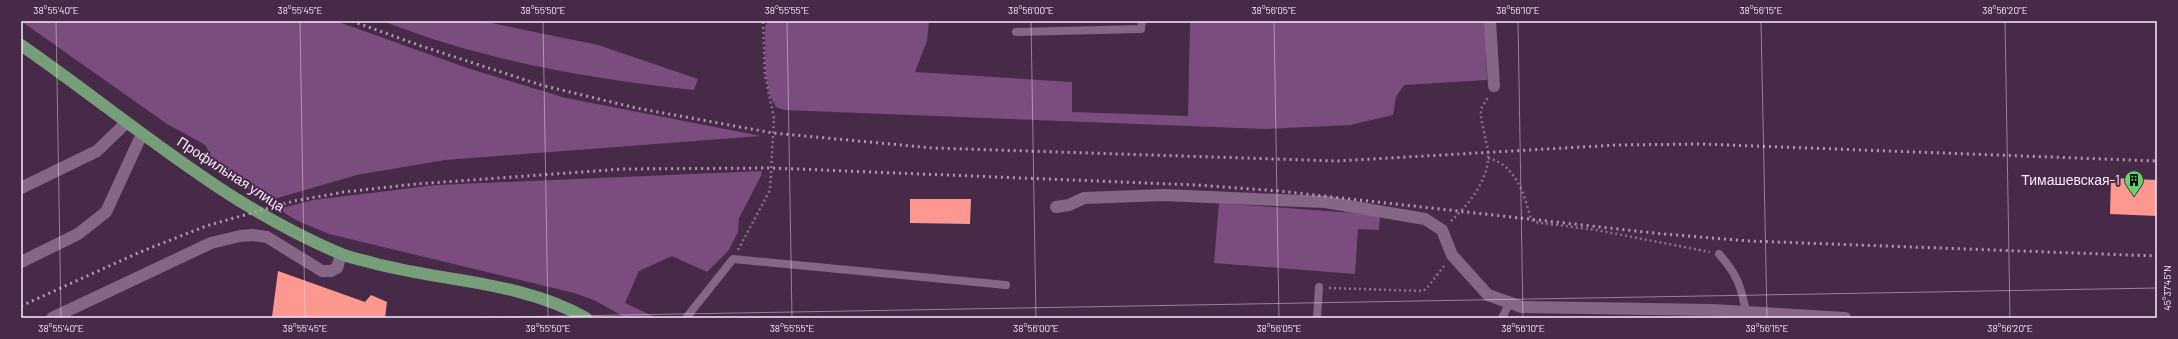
<svg xmlns="http://www.w3.org/2000/svg" width="2178" height="339" viewBox="0 0 2178 339" font-family="Barlow,sans-serif">
  <style>
    .green { fill: #7b4c7e }
    .building { fill: #fc9890 }
    .lines { fill: none; stroke-linecap: round; stroke-linejoin: round }
    .path { stroke: #8a728b; stroke-width: 2.5; stroke-dasharray: 2 3; stroke-linecap: butt }
    .lane { stroke: #856686; stroke-width: 8 }
    .street { stroke: #856686; stroke-width: 12 }
    .primary { stroke: #769f79; stroke-width: 12 }
    .rail { stroke: #b09ab1; stroke-width: 3; stroke-dasharray: 2 4; stroke-linecap: butt }
    .ticks { fill: none; stroke: #fceafd; stroke-width: 1; stroke-opacity: 0.45 }
    .labels { text-anchor: middle; stroke-width: 4; stroke-linejoin: round; paint-order: stroke }
    .street-label { font-size: 14px; fill: #fceafd; stroke: #462a47 }
    .poi-label { font-size: 14px; fill: #fceafd; stroke: #462a47; text-anchor: end }
    .neatline { fill: none; stroke: #fceafd; stroke-width: 1.5 }
    .ticks-label { font-size: 10px; text-anchor: middle; fill: #fceafd }
  </style>
  <rect width="100%" height="100%" fill="#462a47"/>
  <g class="green">
    <path d="M21,21H336L470,69L566,98L761,136L445,160L357,175L274,199L263,198L215,167C208,160 211,151 204,144L167,124Z"/>
    <path d="M383,21H482L598,45L698,79L694,90C589,79 481,60 383,21Z"/>
    <path d="M769,21H929L927,41L915,72L1072,82V112L1188,116L1190,21H1485L1487,80L1404,85L1396,97L1393,115L1350,125L1265,129L784,110L776,107C762,85 766,52 765,26Z"/>
    <path d="M761,171L762,174L739,218L738,232L728,251L707,272L672,256L639,271L625,303L657,318H626L594,300L574,293L329,234L298,221L278,209L313,200L437,185Z"/>
    <path d="M1219,203L1380,215L1379,230L1358,229L1355,274L1214,263Z"/>
  </g>
  <g class="building">
    <path d="M2111,178L2157,180V216L2110,214Z"/>
    <path d="M910,199H971L970,224L910,223Z"/>
    <path d="M278,271L365,302L371,295L387,302L385,318L272,317Z"/>
  </g>
  <g class="lines">
    <g class="path">
      <path d="M1488,158C1516,165 1524,194 1531,219L1534,222L1596,230L1710,252"/>
      <path d="M1451,221C1469,204 1490,179 1488,152C1487,141 1478,115 1482,107C1484,103 1487,100 1488,96"/>
      <path d="M738,250L770,190L774,118L765,75L763,21"/>
      <path d="M1329,288L1423,291L1427,288L1444,266"/>
    </g>
    <g class="lane">
      <path d="M1016,32L1141,29L1142,21"/>
      <path d="M1719,254C1737,274 1741,286 1746,312"/>
      <path d="M686,318L733,259L1006,285"/>
      <path d="M1317,318L1319,287"/>
      <path d="M1502,318L1509,304"/>
    </g>
    <g class="street">
      <path d="M1490,21L1494,86"/>
      <path d="M21,188L97,151L126,123"/>
      <path d="M1056,207L1069,205L1084,198L1163,195L1325,202L1425,219L1442,230L1452,255L1488,295L1522,307L1712,310L1845,318"/>
      <path d="M21,262L78,234L106,212L142,134"/>
      <path d="M52,318L211,243L240,236L252,235L267,237L322,271H331L337,268L341,254"/>
    </g>
    <path class="primary" d="M21,45C125,117 222,204 339,253C350,258 362,260 373,263C444,282 521,281 586,318"/>
    <g class="rail">
      <path d="M352,21L421,46L541,85L636,108L773,133L933,148L1337,161L1617,145L1701,144L2157,161"/>
      <path d="M21,306L140,252L206,226L294,201L344,192L416,184L623,169L771,168L1197,185L1279,191L1663,234L1749,241L2157,256"/>
    </g>
  </g>
  <path class="ticks" d="M56,21L61,318M300,21L305,318M543,21L548,318M787,21L792,318M1031,21L1036,318M1274,21L1279,318M1518,21L1523,318M1761,21L1767,318M2005,21L2010,318M452,318L2157,288"/>
  <defs>
    <g id="building-pin" transform="scale(1)"><path d="M0 17L-7.5 6A9.5 9.5 0 1 1 7.5 6Z" fill="#61d46a" stroke="#462a47"/><path d="M-4-6H4V6H1V3H-1V6H-4ZM-2.5-4.3h1.7v1.8h-1.7ZM.8-4.3h1.7v1.8H.8ZM-2.5-1h1.7V.8h-1.7ZM.8-1h1.7V.8H.8Z" fill="#111"/></g>
  </defs>
  <g fill-rule="evenodd">
    <use href="#building-pin" x="2134" y="180"/>
  </g>
  <g class="labels">
    <g class="street-label">
      <text transform="translate(231 174) rotate(33)" y="5">Профильная улица</text>
    </g>
    <g class="poi-label">
      <text x="2120" y="185">Тимашевская-1</text>
    </g>
  </g>
  <rect width="2178" height="339" fill="none" stroke="#462a47" stroke-width="44"/>
  <rect x="22" y="22" width="2134" height="295" class="neatline"/>
  <g class="ticks-label">
    <text x="56" y="14">38°55'40"E</text>
    <text x="300" y="14">38°55'45"E</text>
    <text x="543" y="14">38°55'50"E</text>
    <text x="787" y="14">38°55'55"E</text>
    <text x="1031" y="14">38°56'00"E</text>
    <text x="1274" y="14">38°56'05"E</text>
    <text x="1518" y="14">38°56'10"E</text>
    <text x="1761" y="14">38°56'15"E</text>
    <text x="2005" y="14">38°56'20"E</text>
    <text transform="translate(2167 288) rotate(-90)" y="4">45°37'45"N</text>
    <text x="61" y="332">38°55'40"E</text>
    <text x="305" y="332">38°55'45"E</text>
    <text x="548" y="332">38°55'50"E</text>
    <text x="792" y="332">38°55'55"E</text>
    <text x="1036" y="332">38°56'00"E</text>
    <text x="1279" y="332">38°56'05"E</text>
    <text x="1523" y="332">38°56'10"E</text>
    <text x="1767" y="332">38°56'15"E</text>
    <text x="2010" y="332">38°56'20"E</text>
  </g>
</svg>
